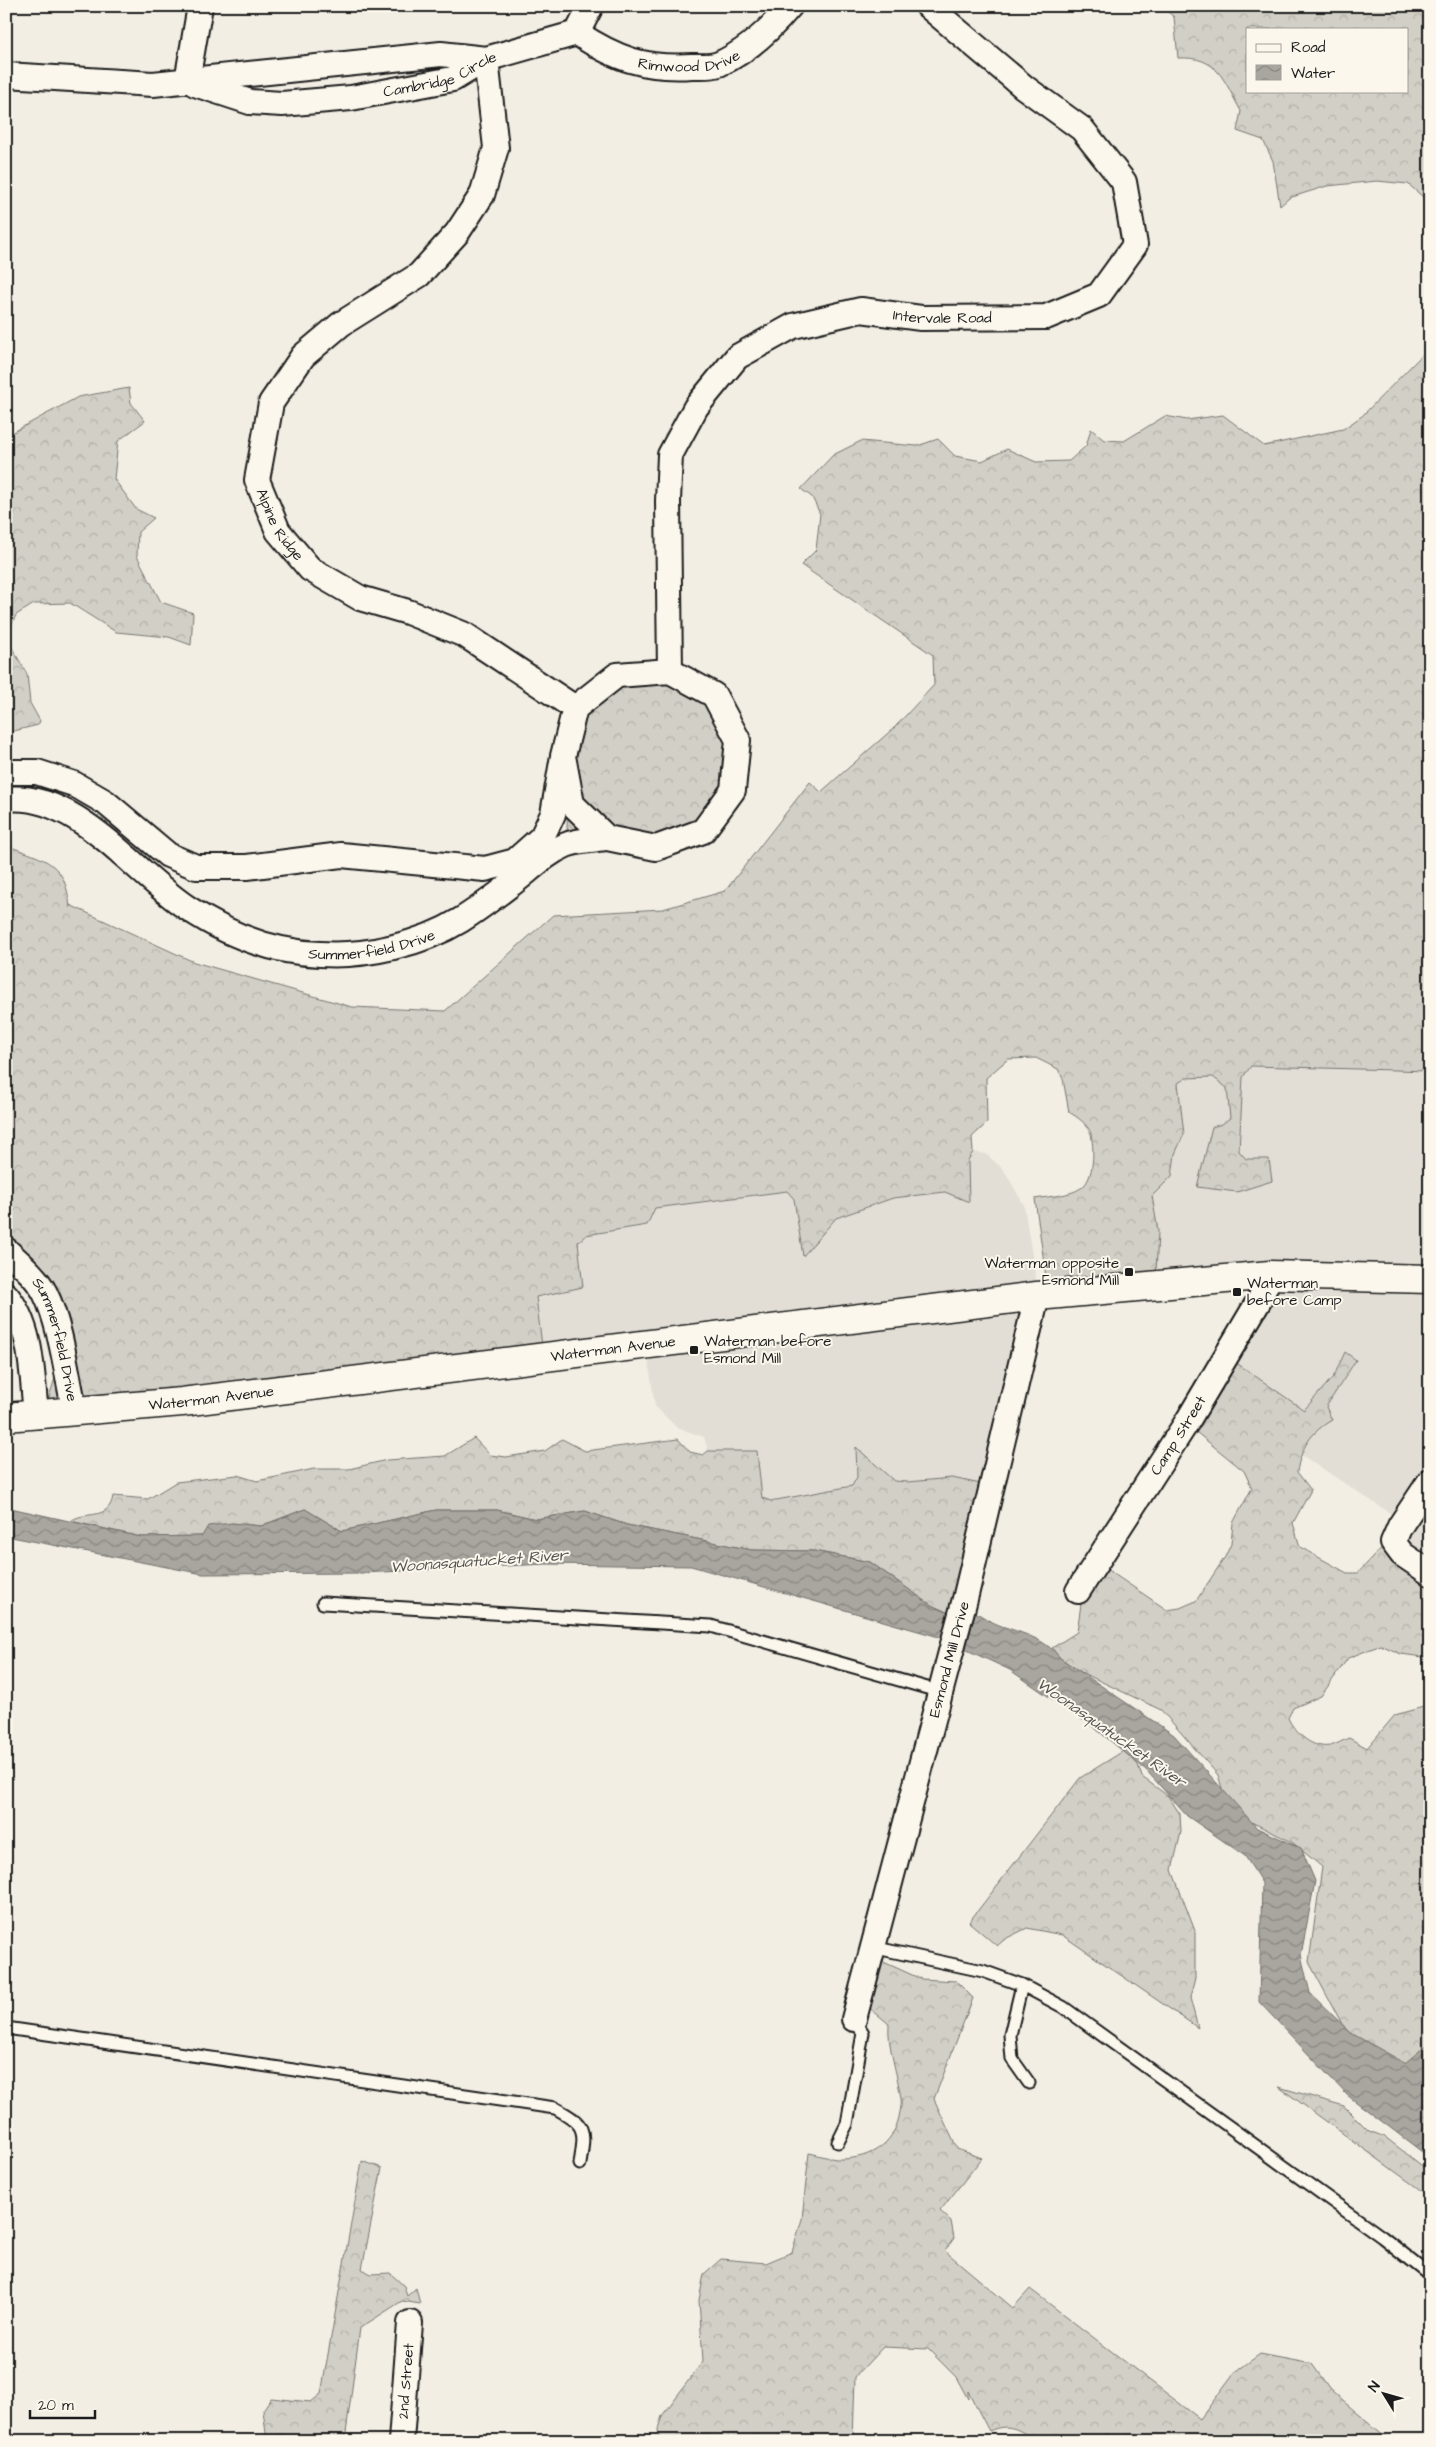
<svg xmlns="http://www.w3.org/2000/svg" width="1436" height="2447" viewBox="0 0 1436 2447" font-family="'Architects Daughter',sans-serif">
  <style>
    .built { fill: #e2ded5 }
    .forest { fill: url(#forest-crowns); stroke: #777671; fill-rule: evenodd }
    .water { fill: url(#water-waves); stroke: #716f6b }
    .lines { fill: none; stroke-linecap: round; stroke-linejoin: round }
    .service-casing { stroke: #1c1c1c; stroke-width: 15 }
    .minor-casing { stroke: #1c1c1c; stroke-width: 28 }
    .secondary-casing { stroke: #1c1c1c; stroke-width: 31 }
    .service { stroke: #fbf7ec; stroke-width: 11 }
    .minor { stroke: #fbf7ec; stroke-width: 24 }
    .secondary { stroke: #fbf7ec; stroke-width: 28 }
    .poi-dot { fill: #1c1c1c; stroke: #fbf7ec; stroke-width: 2 }
    .labels { text-anchor: middle; stroke-width: 4; stroke-linejoin: round; paint-order: stroke }
    .street-label { font-size: 15px; fill: #1c1c1c; stroke: #fbf7ec }
    .poi-label { font-size: 15px; fill: #1c1c1c; stroke: #fbf7ec; text-anchor: start }
    .water-label { font-size: 16px; font-style: italic; fill: #545351; stroke: #fbf7ec }
  </style>
  <defs>
    <pattern id="forest-crowns" width="20" height="18" patternUnits="userSpaceOnUse" patternTransform="scale(1.25)"><rect width="20" height="18" fill="#d2cfc6"/><path d="M2 6a3 3 0 1 1 6 0M12 15a3 3 0 1 1 6 0" fill="none" stroke="#b4b1aa"/></pattern>
    <pattern id="water-waves" width="16" height="10" patternUnits="userSpaceOnUse" patternTransform="scale(1.25)"><rect width="16" height="10" fill="#a9a6a0"/><path d="M0 5q4-4 8 0t8 0" fill="none" stroke="#898682"/></pattern>
  </defs>
  <rect width="100%" height="100%" fill="#f2eee4"/>
  <filter id="ink" filterUnits="userSpaceOnUse"><feTurbulence type="fractalNoise" baseFrequency=".02" numOctaves="2"/><feDisplacementMap in="SourceGraphic" scale="10" xChannelSelector="R" yChannelSelector="G"/><feConvolveMatrix kernelMatrix="1 2 1 2 8 2 1 2 1" color-interpolation-filters="sRGB"/></filter>
  <g filter="url(#ink)">
    <g class="built">
      <path d="M1251,1066L1430,1071V1568L1400,1547L1402,1521L1300,1454L1317,1428L1332,1420L1326,1407L1356,1360L1345,1352L1334,1376L1304,1410L1235,1362L1275,1287L1156,1274L1152,1196L1172,1176L1175,1154L1184,1133L1178,1083L1186,1078L1213,1077L1227,1088L1230,1118L1222,1124L1212,1127L1245,1159L1239,1151L1243,1077Z"/>
      <path d="M973,1152L986,1154L1004,1170L1024,1205L1038,1293L995,1487L894,1481L856,1448L857,1477L852,1486L771,1501L762,1498L757,1451H708L704,1437L676,1427L655,1406L646,1345L543,1354L536,1296L583,1287L578,1242L586,1235L647,1225L655,1208L787,1191L794,1199L803,1256L836,1218L893,1198L945,1192Z"/>
    </g>
    <g class="forest">
      <path d="M1161,6H1430V203L1408,184L1377,181L1327,186L1289,198L1280,206L1273,161L1263,140L1237,131L1241,111C1223,80 1219,56 1178,58L1174,17ZM1247,29H1407V91H1247Z"/>
      <path d="M1430,342V1071L1251,1066L1243,1077L1239,1151L1246,1159H1269L1272,1181L1237,1192L1197,1187L1212,1127L1222,1124L1230,1118L1227,1088L1213,1077L1186,1078L1178,1083L1184,1134L1175,1154L1172,1176L1152,1196L1158,1231L1156,1274L1048,1291L1035,1199C1050,1196 1069,1196 1081,1188C1095,1179 1094,1147 1091,1134C1088,1124 1077,1117 1069,1112L1063,1079L1058,1069L1036,1058L1008,1059L986,1078L987,1123L972,1137L973,1152L968,1160L969,1202L945,1192L893,1198L836,1218L803,1256L794,1199L787,1191L655,1208L647,1225L586,1235L578,1242L583,1287L536,1297L543,1354L46,1407L63,1352L50,1307L6,1258V838L8,846C46,860 66,862 70,908V905L194,962L352,1007L445,1011L553,915L663,909L725,891L810,782L821,792L895,727L934,685L933,655L801,565L816,550L820,514L812,497L801,489L833,455L861,441L917,446L938,439L955,456L982,461L1007,449L1036,462L1069,461L1086,446L1091,429L1104,440L1124,441L1165,416L1187,420L1223,415L1264,446L1343,429L1362,416L1423,354Z"/>
      <path d="M129,388L131,403L145,421L118,441L114,479L136,509L154,518L138,532L137,556L161,602L193,613L191,645L169,637L116,632L70,603L34,604L16,615L9,631L11,646L27,674L30,703L40,721L38,725L6,733V436L78,397Z"/>
      <path d="M649,664L734,723L722,814L663,855L569,842L567,828L572,702Z"/>
      <path d="M1345,1352L1356,1360L1326,1407L1332,1420C1311,1432 1301,1447 1297,1472L1311,1490L1293,1523L1300,1547L1347,1573H1358L1386,1543L1430,1568V1658L1401,1654L1381,1645L1348,1658L1321,1696L1293,1708L1288,1718C1295,1733 1312,1749 1330,1746C1336,1745 1343,1740 1349,1738L1367,1748L1395,1715L1430,1705V2064L1399,2068L1378,2059L1342,2024L1309,1962L1322,1867L1292,1842L1229,1811L1218,1775L1161,1710L1081,1672L1060,1658L1052,1648L1077,1632L1083,1590L1102,1566L1167,1610L1180,1608L1196,1601L1225,1557L1231,1544L1233,1523L1252,1488L1244,1471L1191,1428L1235,1362L1304,1410L1334,1376Z"/>
      <path d="M474,1438L490,1455L506,1457L545,1451L562,1439L585,1451L678,1439L690,1452L703,1455L708,1451H757L762,1498L771,1501L852,1486L857,1477L856,1447L894,1481L907,1482L952,1478L995,1487L977,1581L984,1584L962,1619L931,1605L870,1562L814,1551L752,1550L627,1525L585,1511L536,1519L497,1510H436L342,1531L305,1509L261,1526L232,1523L202,1536L141,1537L71,1521C84,1510 109,1522 113,1496L148,1499L176,1482L237,1475L257,1481L314,1469H349L387,1460L445,1456Z"/>
      <path d="M1125,1750L1138,1765L1142,1777L1168,1796L1180,1814L1181,1832L1172,1870L1195,1931V1978L1190,1998L1198,2028L1062,1935L1027,1928L1005,1939L997,1946L969,1922L1080,1778Z"/>
      <path d="M877,1959L921,1979L956,1981L973,1998L934,2099L957,2149L982,2158L940,2211L951,2221L954,2238L945,2251L1013,2308L1030,2289L1200,2419L1234,2373L1260,2354L1312,2364L1332,2392L1391,2441H1037C1019,2430 1010,2422 989,2431L968,2391V2399L956,2377L928,2349L883,2347L855,2377L853,2441H659L658,2429L662,2416L703,2361L699,2300L704,2274L721,2259L766,2263L792,2252L802,2219L809,2153C820,2155 833,2160 843,2159C870,2158 893,2145 899,2117C900,2111 902,2105 901,2099C898,2075 887,2046 889,2024L854,1995Z"/>
      <path d="M1279,2087L1344,2106L1369,2131L1385,2137L1430,2172V2197Z"/>
      <path d="M362,2161L382,2168L362,2269L371,2274L390,2273L404,2286L407,2296L416,2288L420,2304L402,2301L360,2328L345,2441H267L263,2410L271,2398L311,2402L321,2394Z"/>
    </g>
    <path class="water" d="M6,1507L141,1537L202,1536L208,1526L232,1523L261,1526L305,1509L342,1531L436,1510H497L536,1519L585,1511L627,1525L752,1550L814,1551L870,1562L931,1605L962,1619L968,1608C978,1613 988,1621 999,1625C1021,1633 1045,1638 1060,1658L1174,1735L1257,1828L1301,1848L1315,1881L1301,1955L1310,1993L1351,2033L1405,2063L1430,2042V2158L1347,2095L1259,2002L1262,1883L1245,1856L1187,1816L1146,1770L1096,1729L1010,1670L939,1637L691,1566L546,1564L362,1573L203,1574L6,1536Z"/>
    <g class="lines">
      <g class="service-casing">
        <g id="service">
          <path d="M323,1603L711,1626L941,1692"/>
          <path d="M872,1947L983,1971L1022,1985L1063,2007L1382,2237L1430,2275"/>
          <path d="M1022,1985L1010,2035L1012,2059L1029,2083"/>
          <path d="M6,2028L555,2108C587,2125 585,2130 580,2164"/>
          <path d="M838,2142L847,2124L863,2033L854,2019"/>
        </g>
      </g>
      <g class="minor-casing">
        <g id="minor">
          <path id="s1" d="M577,33C616,59 645,69 692,66C700,66 711,67 719,64C748,51 770,30 790,6"/>
          <path id="s2" d="M486,59L496,148L482,195L457,233L419,275L341,324L303,356L271,403L257,480L278,531L310,569L360,598L408,612L465,635L575,708"/>
          <path d="M6,75L153,84L441,54L486,59"/>
          <path d="M187,81L200,6"/>
          <path id="s3" d="M195,84L250,102L282,104L351,98L453,79L486,59L577,33L591,6"/>
          <path id="s4" d="M670,671L668,501L670,455L696,407L737,357L793,326L861,310L921,318L1046,317L1099,295L1135,245L1124,182L1082,129L1024,87L928,6"/>
          <path d="M6,772H37L74,784L105,802L168,855L196,867H247L341,855L485,869L515,861L542,837L553,814L563,756L575,708L617,675L670,671L714,695L738,740L733,790L703,831L656,848L607,838L572,804L563,756"/>
          <path id="s5" d="M6,799C76,791 133,872 186,907C226,934 271,952 320,954C366,957 422,944 461,920C479,909 497,895 514,882C531,869 545,854 566,845C577,840 594,840 607,838"/>
          <path id="s6" d="M6,1250C20,1263 36,1276 45,1293C61,1325 67,1377 75,1412"/>
          <path d="M6,1295C33,1327 32,1376 36,1416"/>
          <path d="M1430,1481L1400,1526L1393,1542L1402,1554L1430,1573"/>
          <path id="s7" d="M1078,1591L1187,1422L1260,1299L1270,1275"/>
          <path id="s8" d="M854,2019L966,1595L1037,1296"/>
          <path id="s9" d="M401,2441L410,2323"/>
        </g>
      </g>
      <g class="secondary-casing">
        <g id="secondary">
          <path id="s10" d="M6,1417L182,1402L1037,1296L1270,1275L1430,1279"/>
        </g>
      </g>
      <use href="#service" class="service"/>
      <use href="#minor" class="minor"/>
      <use href="#secondary" class="secondary"/>
    </g>
  </g>
  <g class="poi-dot">
    <rect x="1124" y="1267" width="10" height="10" rx="2.5"/>
    <rect x="1232" y="1287" width="10" height="10" rx="2.5"/>
    <rect x="689" y="1345" width="10" height="10" rx="2.5"/>
  </g>
  <g class="labels">
    <g class="street-label">
      <text dy="5" stroke="none"><textPath href="#s1" startOffset="120">Rimwood Drive</textPath></text>
      <text dy="5" stroke="none"><textPath href="#s3" startOffset="252">Cambridge Circle</textPath></text>
      <text dy="5" stroke="none"><textPath href="#s4" startOffset="551">Intervale Road</textPath></text>
      <text dy="5" stroke="none"><textPath href="#s2" startOffset="568">Alpine Ridge</textPath></text>
      <text dy="5" stroke="none"><textPath href="#s5" startOffset="412">Summerfield Drive</textPath></text>
      <text dy="5" stroke="none"><textPath href="#s6" startOffset="106">Summerfield Drive</textPath></text>
      <text dy="5" stroke="none"><textPath href="#s10" startOffset="611">Waterman Avenue</textPath></text>
      <text dy="5" stroke="none"><textPath href="#s10" startOffset="206">Waterman Avenue</textPath></text>
      <text dy="5" stroke="none"><textPath href="#s7" startOffset="185">Camp Street</textPath></text>
      <text dy="5" stroke="none"><textPath href="#s8" startOffset="372">Esmond Mill Drive</textPath></text>
      <text dy="5" stroke="none"><textPath href="#s9" startOffset="60">2nd Street</textPath></text>
    </g>
    <g class="poi-label">
      <text x="1119" y="1268" text-anchor="end">Waterman opposite<tspan x="1119" dy="17">Esmond Mill</tspan></text>
      <text x="1247" y="1288">Waterman<tspan x="1247" dy="17">before Camp</tspan></text>
      <text x="704" y="1346">Waterman before<tspan x="704" dy="17">Esmond Mill</tspan></text>
    </g>
    <g class="water-label">
      <text transform="translate(479 1560) rotate(-4)" y="6">Woonasquatucket River</text>
      <text transform="translate(1112 1732) rotate(35)" y="6">Woonasquatucket River</text>
    </g>
  </g>
  <rect width="1436" height="2447" fill="none" stroke="#fbf7ec" stroke-width="25"/>
  <rect x="12" y="12" width="1411" height="2422" fill="none" stroke="#1c1c1c" stroke-width="2" filter="url(#ink)"/>
  <rect x="1246" y="28" width="162" height="65" fill="#fbf7ec" stroke="#a29f99"/>
  <rect x="1256" y="44" width="25" height="8" fill="#fbf7ec" stroke="#a29f99"/>
  <text x="1291" y="52" font-size="15" fill="#1c1c1c">Road</text>
  <rect x="1256" y="65" width="25" height="15" fill="url(#water-waves)" stroke="#a29f99"/>
  <text x="1291" y="78" font-size="15" fill="#1c1c1c">Water</text>
  <g transform="translate(1384 2394) rotate(307)" stroke="#fbf7ec" stroke-width="4" paint-order="stroke">
  <path d="M0-4L9 19L0 12L-9 19Z" fill="#1c1c1c"/>
  <text y="-8" font-size="14" font-weight="bold" text-anchor="middle" fill="#1c1c1c">N</text>
  </g>
  <path d="M30 2410v8h65v-8" fill="none" stroke="#1c1c1c" stroke-width="2.5"/>
  <text x="38" y="2410" font-size="15" fill="#1c1c1c" stroke="#fbf7ec" stroke-width="4" paint-order="stroke">20 m</text>
</svg>
